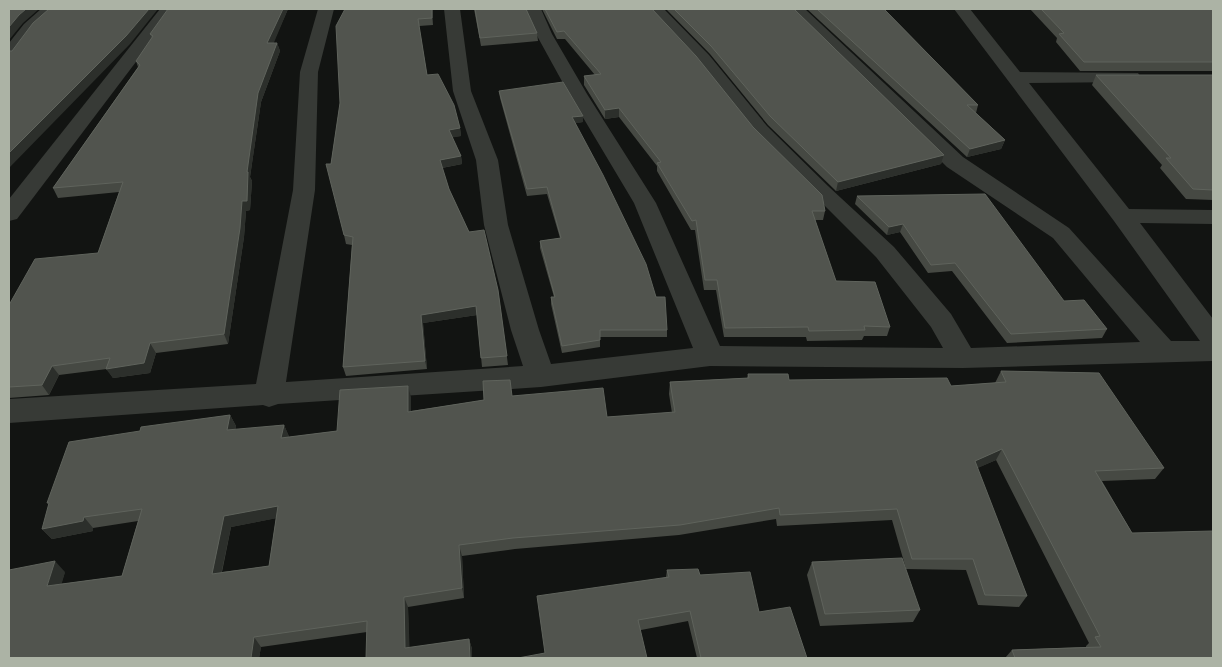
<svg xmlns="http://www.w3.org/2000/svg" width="1222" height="667" viewBox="0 0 1222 667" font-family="Raleway,sans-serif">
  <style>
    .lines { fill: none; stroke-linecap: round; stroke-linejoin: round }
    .minor { fill: #373a36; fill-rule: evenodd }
    .wall { fill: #464943; fill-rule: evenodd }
    .shaded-wall { fill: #2c2f2b }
    .building { fill: #51544e; stroke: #5f635c; fill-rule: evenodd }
  </style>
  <rect width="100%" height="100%" fill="#121412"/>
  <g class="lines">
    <g class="minor">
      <path d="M41,9H58L36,30L15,58L9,59V43L24,24Z"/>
      <path d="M160,9H176L17,219L9,221V199Z"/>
      <path d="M318,9H334L318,72L315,190L286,382L523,366L511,330L484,225L476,160L453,91L444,9H460L471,91L498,160L508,225L539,330L551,364L693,348L634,203L569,94L536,34L525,9H541L552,34L587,94L656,203L720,346L943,348L931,327L876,257L753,134L697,63L647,9H664L709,55L767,126L828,186L894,247L951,314L971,348L1140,342L1053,238L947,167L788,9H805L963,157L1069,228L1171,341H1200L1114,221L954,9H970L1020,72L1138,73L1141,77L1138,81L1132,82L1029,83L1129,209L1213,210V224L1140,223L1213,319V361L963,368L710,366L541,387L278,404L269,407L263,405L9,423V399L256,384L293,190L300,72Z"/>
    </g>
  </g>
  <g class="wall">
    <path d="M288,9L273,43H277L280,51L261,102L250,177L252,181L250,210L246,211L244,237L228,344L156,353L150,373L113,378L107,369L59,375L49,395L9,398V305L98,253L119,192L58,198L53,188L138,67L136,61L152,38L150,34Z"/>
    <path d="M345,9H433V25L419,26L427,75L460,128L461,136L452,137L461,156L462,164L442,168L449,189L469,232L498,290L508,365L482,367L477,315L423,323L427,369L346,376L343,367L352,245L346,244L344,235L331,164L340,103Z"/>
    <path d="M474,9H526L537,33L538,41L481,46Z"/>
    <path d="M542,9H652L825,211L823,220H815L836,281L890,327L887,336H864L862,340L807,341L806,337H724L716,290H704L695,230H691L657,171V166L619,117L605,119L584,85V76L595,75L565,39H557Z"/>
    <path d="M666,9H794L944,155L941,164L836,191L768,125L710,54Z"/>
    <path d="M807,9H884L978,105L976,113L1005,140L1001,149L967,157Z"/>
    <path d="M1030,9H1213V71H1080L1056,42L1057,38Z"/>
    <path d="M1096,75H1213V200L1186,199L1160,168L1162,165L1092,85Z"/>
    <path d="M499,91L583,116V122L575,123L656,297L667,330V337H600V347L562,353L551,304V297H554L540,248V241L560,238L547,194L527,196L500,98Z"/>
    <path d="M857,196L1064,301L1107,329L1102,338L1007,343L952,271L928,273L900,232L887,235L855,204Z"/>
    <path d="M1001,371L1164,468L1155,479L1102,481L1132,533L1213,658H1005L1012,650L1086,647V646L1089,643L996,460L977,468L1027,596L1019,607L978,605L966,570L906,569L892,520L777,526L776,519L679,535L515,549L462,556L464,598L408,607L409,648L469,639L472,649L366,658L367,632L261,647L259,658H9L65,572L61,584L122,576L138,521L93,528V531L52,539L42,529L140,431L230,415L236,426L235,430L284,425L289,437L337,431L411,397V411L512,396L607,417L672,413L669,394L670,382L747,378L748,374L789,380L951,386L995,383ZM276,518L269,566L222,572L231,527Z"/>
    <path d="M812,562L920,610L913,622L820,626L807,575Z"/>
    <path d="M667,570L700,575L759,612L807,658H697L688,621L641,630L545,654L666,577Z"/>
  </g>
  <g class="shaded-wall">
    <path d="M26,9H39L23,23L9,40V27L19,15Z"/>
    <path d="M149,9H158L130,44L9,168V153Z"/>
    <path d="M283,9H288L270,52L267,43Z"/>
    <path d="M432,9H433V25L432,18Z"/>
    <path d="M277,43L280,51L261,102L250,177L252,181L250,210L246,211L244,237L228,344L224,334L242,201L258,93Z"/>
    <path d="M619,108V117L605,119V110Z"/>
    <path d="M583,116V122L572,124V117Z"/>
    <path d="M460,128L461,136L450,138L449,130Z"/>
    <path d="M1005,140L1001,149L967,157L970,149Z"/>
    <path d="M944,155L941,164L836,191L838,182Z"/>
    <path d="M461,156L462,164L441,168L440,160Z"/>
    <path d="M903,224L900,232L887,235L889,227Z"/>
    <path d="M476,306L477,315L423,323L427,369L425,361L421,315Z"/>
    <path d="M150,343L156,353L150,373L113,378L106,369Z"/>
    <path d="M52,366L59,375L49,395L42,385Z"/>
    <path d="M408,386L411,397V423L408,412Z"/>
    <path d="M230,415L236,426L233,442L227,430Z"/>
    <path d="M284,425L289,436L287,449L281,438Z"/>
    <path d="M1002,449L996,460L969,472L975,461Z"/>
    <path d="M278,506L283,517L231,527L219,584L212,574L224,516Z"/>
    <path d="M84,517L93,528V531L52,539L42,529Z"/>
    <path d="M459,545L462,556L464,598L462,588Z"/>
    <path d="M55,561L65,572L58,597L47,586Z"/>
    <path d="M404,597L408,607L410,658L405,648Z"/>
    <path d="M254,637L261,647L259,658H251Z"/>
    <path d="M469,639L472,649V658H470Z"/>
  </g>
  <g class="building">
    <path d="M9,9H26L19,15L9,27Z"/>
    <path d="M49,9H149L126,36L9,153V51H12L33,23Z"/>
    <path d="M168,9H283L267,43H277L258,93L247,172H248L247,201H242L240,228L224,334L150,343L144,363L106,369L110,358L52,366L42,385L9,387V305L35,259L98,253L123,182L53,188L140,65L136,61L153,36L150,34Z"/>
    <path d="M345,9H432V18L418,19L427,75L438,74L454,105L460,128L449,130L461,156L440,160L449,189L469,232L484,230L498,290L507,356L481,358L476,306L421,315L425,361L343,367L353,237L344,235L326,164H331L340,103L336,26Z"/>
    <path d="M475,9H526L537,33L480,38Z"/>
    <path d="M545,9H652L696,56L753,127L822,195L825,211H812L836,281L875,282L890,327L864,326L865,330L809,331L808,327L725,328L717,280H705L696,220L692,221L657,163L661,162L619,108L605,110L584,76L601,74L564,31L557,32Z"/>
    <path d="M674,9H794L944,155L838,182L770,116L711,46Z"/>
    <path d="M817,9H884L978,105H967L1005,140L970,149Z"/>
    <path d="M1041,9H1213V62H1084L1059,34L1064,33Z"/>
    <path d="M1096,75H1213V190L1193,189L1166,158H1171Z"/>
    <path d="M563,82L583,116L572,117L603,175L646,264L656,297H665L667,330H600V340L562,346L551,297H555L540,241L561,238L547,187L527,189L499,91Z"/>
    <path d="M985,194L1064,301L1084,300L1107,329L1011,334L955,263L931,265L903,224L889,227L857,196Z"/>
    <path d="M1001,371L1099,373L1164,468L1095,471L1132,533L1213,531V658H1015L1012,650L1101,647L1095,637L1100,636L1002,449L975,461L1027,596L985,595L973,559H912L897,509L780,515L779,508L680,525L513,538L459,545L462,588L404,597L405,648L469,639L470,658H366L367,621L254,637L251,658H9V570L55,561L47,586L122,576L142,509L84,517L83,521L42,529L49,503H47L69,442L140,431L141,427L230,415L227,430L284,425L281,438L337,431L340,390L408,386V412L484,400L483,381L510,380L512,396L603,388L607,417L675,412L670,382L749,378L748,374H788L789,380L947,378L951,386L1006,382ZM278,506L269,566L212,574L224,516Z"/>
    <path d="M902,558L920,610L825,614L812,562Z"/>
    <path d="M698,569L700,575L750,572L759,612L790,607L807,658H701L690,611L638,620L647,658H518L545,653L537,596L669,577L667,570Z"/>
  </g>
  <rect width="1222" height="667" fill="none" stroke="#acb3a5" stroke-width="20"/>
</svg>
